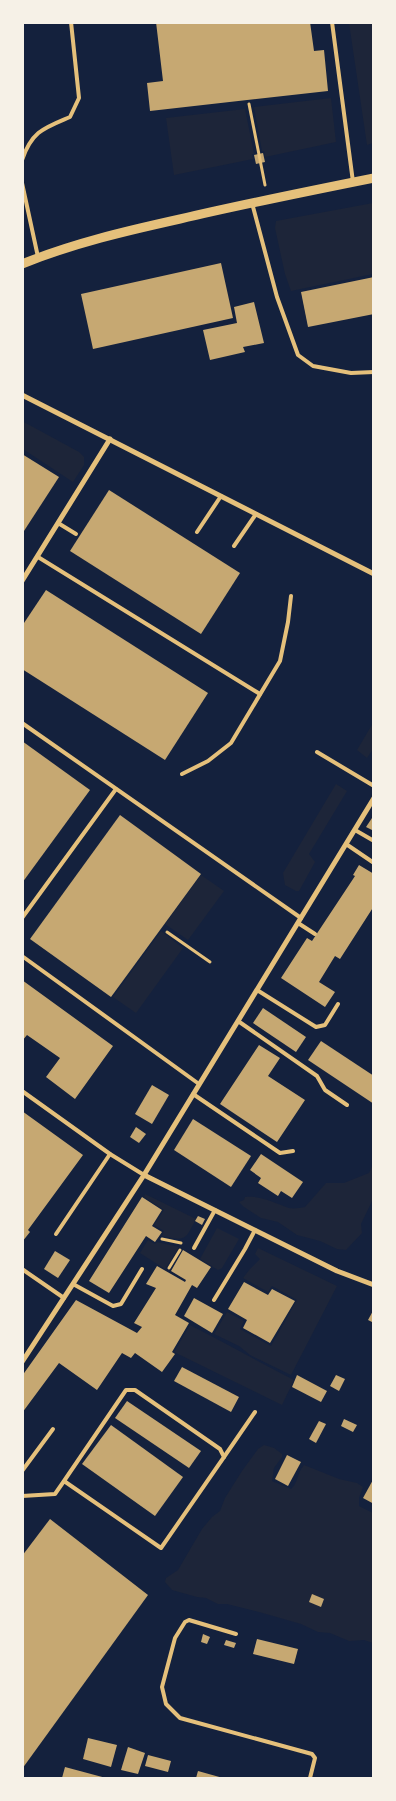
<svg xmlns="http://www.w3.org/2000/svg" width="396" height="1801" viewBox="0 0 396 1801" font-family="'Work Sans',sans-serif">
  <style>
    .green { fill: #1d2539 }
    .building { fill: #c6a872 }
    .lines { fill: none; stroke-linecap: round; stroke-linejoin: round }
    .path { stroke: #e5c07b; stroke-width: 3 }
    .service { stroke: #e5c07b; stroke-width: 4 }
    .minor { stroke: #e5c07b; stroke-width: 5 }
    .tertiary { stroke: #e5c07b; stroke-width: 9 }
  </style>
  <rect width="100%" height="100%" fill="#14213d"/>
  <g class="green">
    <path d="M349,23H373V143L367,145Z"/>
    <path d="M331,98L336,142L265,157L264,151H262L254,107Z"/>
    <path d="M245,109L254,154H252L253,159L174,175L166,118Z"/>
    <path d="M373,203V274L291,291L285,274L275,228L276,221Z"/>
    <path d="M22,421L79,452L84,457V465L73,482L23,449Z"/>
    <path d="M373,723V749L367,758L357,750Z"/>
    <path d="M336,784L347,791L309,854L315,862L299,891H296L285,885L283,873Z"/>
    <path d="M201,875L224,891L188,940L165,924Z"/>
    <path d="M161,931L183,948L136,1013L113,997Z"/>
    <path d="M373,1164V1199L361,1224L362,1233L346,1250L337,1249L320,1241L297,1235L278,1222L261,1218L244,1207L239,1202L244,1200L245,1197C260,1195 275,1203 289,1208C293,1209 300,1208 305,1207L326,1183H344L369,1173Z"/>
    <path d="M145,1194L196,1219C185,1241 185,1241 162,1236L164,1231L154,1225L164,1210L144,1197Z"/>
    <path d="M217,1228L239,1239L222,1268L218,1270L200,1259Z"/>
    <path d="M148,1240L155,1244L157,1242L179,1247L165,1269L140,1253Z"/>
    <path d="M258,1248L337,1286L291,1375L250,1355L239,1346L214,1334L227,1312L244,1321L240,1329L271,1346L297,1300L272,1286L268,1292L243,1278L250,1269L260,1259L255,1254Z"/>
    <path d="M190,1325C226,1343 258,1362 294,1380L282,1405L174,1352Z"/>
    <path d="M264,1445L274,1448L282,1454V1457L274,1468L272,1481L291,1489C298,1483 297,1473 304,1465L339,1479L357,1483L363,1487L359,1498V1506L373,1513V1643L364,1640L349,1641L330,1633L318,1632L301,1624L259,1612L227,1604H218L206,1598L197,1597L172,1590L165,1582L166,1578L178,1570L202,1529L212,1517L220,1511L225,1498L242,1471L258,1449Z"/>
  </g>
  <g class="building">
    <path d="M156,22H310L314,51L324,50L328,91L150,111L147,83L163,81Z"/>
    <path d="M263,153L265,162L256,164L254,155Z"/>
    <path d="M221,263L233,318L93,349L81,294Z"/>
    <path d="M374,277V314L308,327L301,292Z"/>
    <path d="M254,302L264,343L243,347L245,352L210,360L203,330L237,323L234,307Z"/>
    <path d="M22,454L59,477L22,534Z"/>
    <path d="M109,490L240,573L201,634L70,551Z"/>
    <path d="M46,590L208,693L165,760L22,669V626Z"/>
    <path d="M22,741L90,790L22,883Z"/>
    <path d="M120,815L201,874L111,997L30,939Z"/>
    <path d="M374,815V831L366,827Z"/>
    <path d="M359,865L374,874V906L340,959L335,956L319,982L335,992L325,1007L281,978L307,938L312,941L355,876L353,875Z"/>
    <path d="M22,980L113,1046L75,1099L46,1077L60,1058L27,1035L22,1041Z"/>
    <path d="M263,1008L306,1037L296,1052L253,1023Z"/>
    <path d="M321,1041L374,1076V1104L308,1060Z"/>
    <path d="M259,1045L280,1058L268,1076L305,1100L277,1142L220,1104Z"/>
    <path d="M152,1085L169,1095L152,1124L135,1114Z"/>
    <path d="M22,1111L83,1155L28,1230L30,1232L22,1242Z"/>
    <path d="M193,1119L251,1156L231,1187L174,1150Z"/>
    <path d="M136,1127L146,1134L139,1143L130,1137Z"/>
    <path d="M261,1154L303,1182L292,1198L281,1191L278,1196L258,1183L261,1178L250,1170Z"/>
    <path d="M142,1197L162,1210L152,1226L162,1232L155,1242L146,1236L109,1293L89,1281Z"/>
    <path d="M198,1216L205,1219L202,1225L195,1221Z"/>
    <path d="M183,1250L211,1267L197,1288L192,1285L175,1315L189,1323L172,1352L175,1354L162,1372L135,1353L131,1358L122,1353L97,1390L59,1363L22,1413V1376L76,1300L137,1333L142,1327L134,1323L156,1288L146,1284L157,1266L185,1282L186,1280L171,1271Z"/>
    <path d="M55,1251L70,1260L58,1278L44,1269Z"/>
    <path d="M244,1282L268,1295L272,1289L295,1301L270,1343L243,1328L247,1320L228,1309Z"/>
    <path d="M194,1298L223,1314L212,1333L184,1316Z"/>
    <path d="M374,1309V1323L368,1320Z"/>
    <path d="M182,1367L239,1397L231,1412L174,1381Z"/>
    <path d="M297,1375L327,1391L321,1402L292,1387Z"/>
    <path d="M336,1375L345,1379L339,1391L330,1386Z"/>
    <path d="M127,1401L201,1451L189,1468L115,1418Z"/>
    <path d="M344,1419L357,1425L353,1432L341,1426Z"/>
    <path d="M319,1421L326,1424L316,1443L309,1439Z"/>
    <path d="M111,1425L183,1477L155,1516L82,1464Z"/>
    <path d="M287,1455L301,1462L288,1486L275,1479Z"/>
    <path d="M374,1478V1504L363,1498Z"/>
    <path d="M50,1519L148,1595L22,1769V1556Z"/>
    <path d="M312,1594L324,1599L321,1607L309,1602Z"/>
    <path d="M203,1634L210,1637L207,1644L201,1642Z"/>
    <path d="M257,1639L298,1649L294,1664L253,1654Z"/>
    <path d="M226,1640L236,1643L234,1648L224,1645Z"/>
    <path d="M88,1738L117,1745L111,1767L83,1759Z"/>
    <path d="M128,1747L145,1753L138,1774L121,1770Z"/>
    <path d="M148,1755L171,1761L168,1772L145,1766Z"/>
    <path d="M65,1767L106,1778H62Z"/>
    <path d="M198,1771L223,1778H196Z"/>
  </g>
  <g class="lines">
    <g class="path">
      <path d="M249,104L265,185"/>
      <path d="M167,932L210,962"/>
      <path d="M162,1239L181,1243"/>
      <path d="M169,1268L180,1250"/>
    </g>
    <g class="service">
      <path d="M332,22L353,182"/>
      <path d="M22,160C32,131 44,128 70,117L79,98L71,22"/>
      <path d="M22,183L38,257"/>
      <path d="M252,203L277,297L298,355L313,366L351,373L374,372"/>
      <path d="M58,523L76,534"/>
      <path d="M197,532L221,496"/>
      <path d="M234,546L256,514"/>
      <path d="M38,557L260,694"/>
      <path d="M22,723L301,918"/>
      <path d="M317,752L374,786"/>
      <path d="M182,774L208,761L231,743L280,661L288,622L291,596"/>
      <path d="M355,830L374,841"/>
      <path d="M346,844L374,863"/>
      <path d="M22,918L116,789"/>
      <path d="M298,923L315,934"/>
      <path d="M22,956L199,1084"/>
      <path d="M257,990L316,1027L325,1025L338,1004"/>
      <path d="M238,1021L317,1076L325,1090L347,1105"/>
      <path d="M22,1091L110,1154L144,1175"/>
      <path d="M193,1094L280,1153L293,1151"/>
      <path d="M56,1234L110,1154"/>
      <path d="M194,1248L215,1210"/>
      <path d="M22,1269L64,1298"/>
      <path d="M73,1284L113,1306L121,1304L142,1269"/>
      <path d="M214,1300L245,1249L255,1230"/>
      <path d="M224,1457L255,1412"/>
      <path d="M22,1471L53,1429"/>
      <path d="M22,1496L55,1494L64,1481L126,1390H135L220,1449L224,1457L161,1548L64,1481"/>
      <path d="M236,1634L189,1620L185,1622L175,1638L162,1687L166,1704L180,1718L312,1754L315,1758L310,1778"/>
    </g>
    <g class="minor">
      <path d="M22,395L374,574"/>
      <path d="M22,581L110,439"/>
      <path d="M144,1175L337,1271L374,1285"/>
      <path d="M22,1362L144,1175L374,798"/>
    </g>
    <path class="tertiary" d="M22,264C74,243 126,231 180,219C244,204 309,191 374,178"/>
  </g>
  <rect width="396" height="1801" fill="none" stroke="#f6f1e7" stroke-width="48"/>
</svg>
